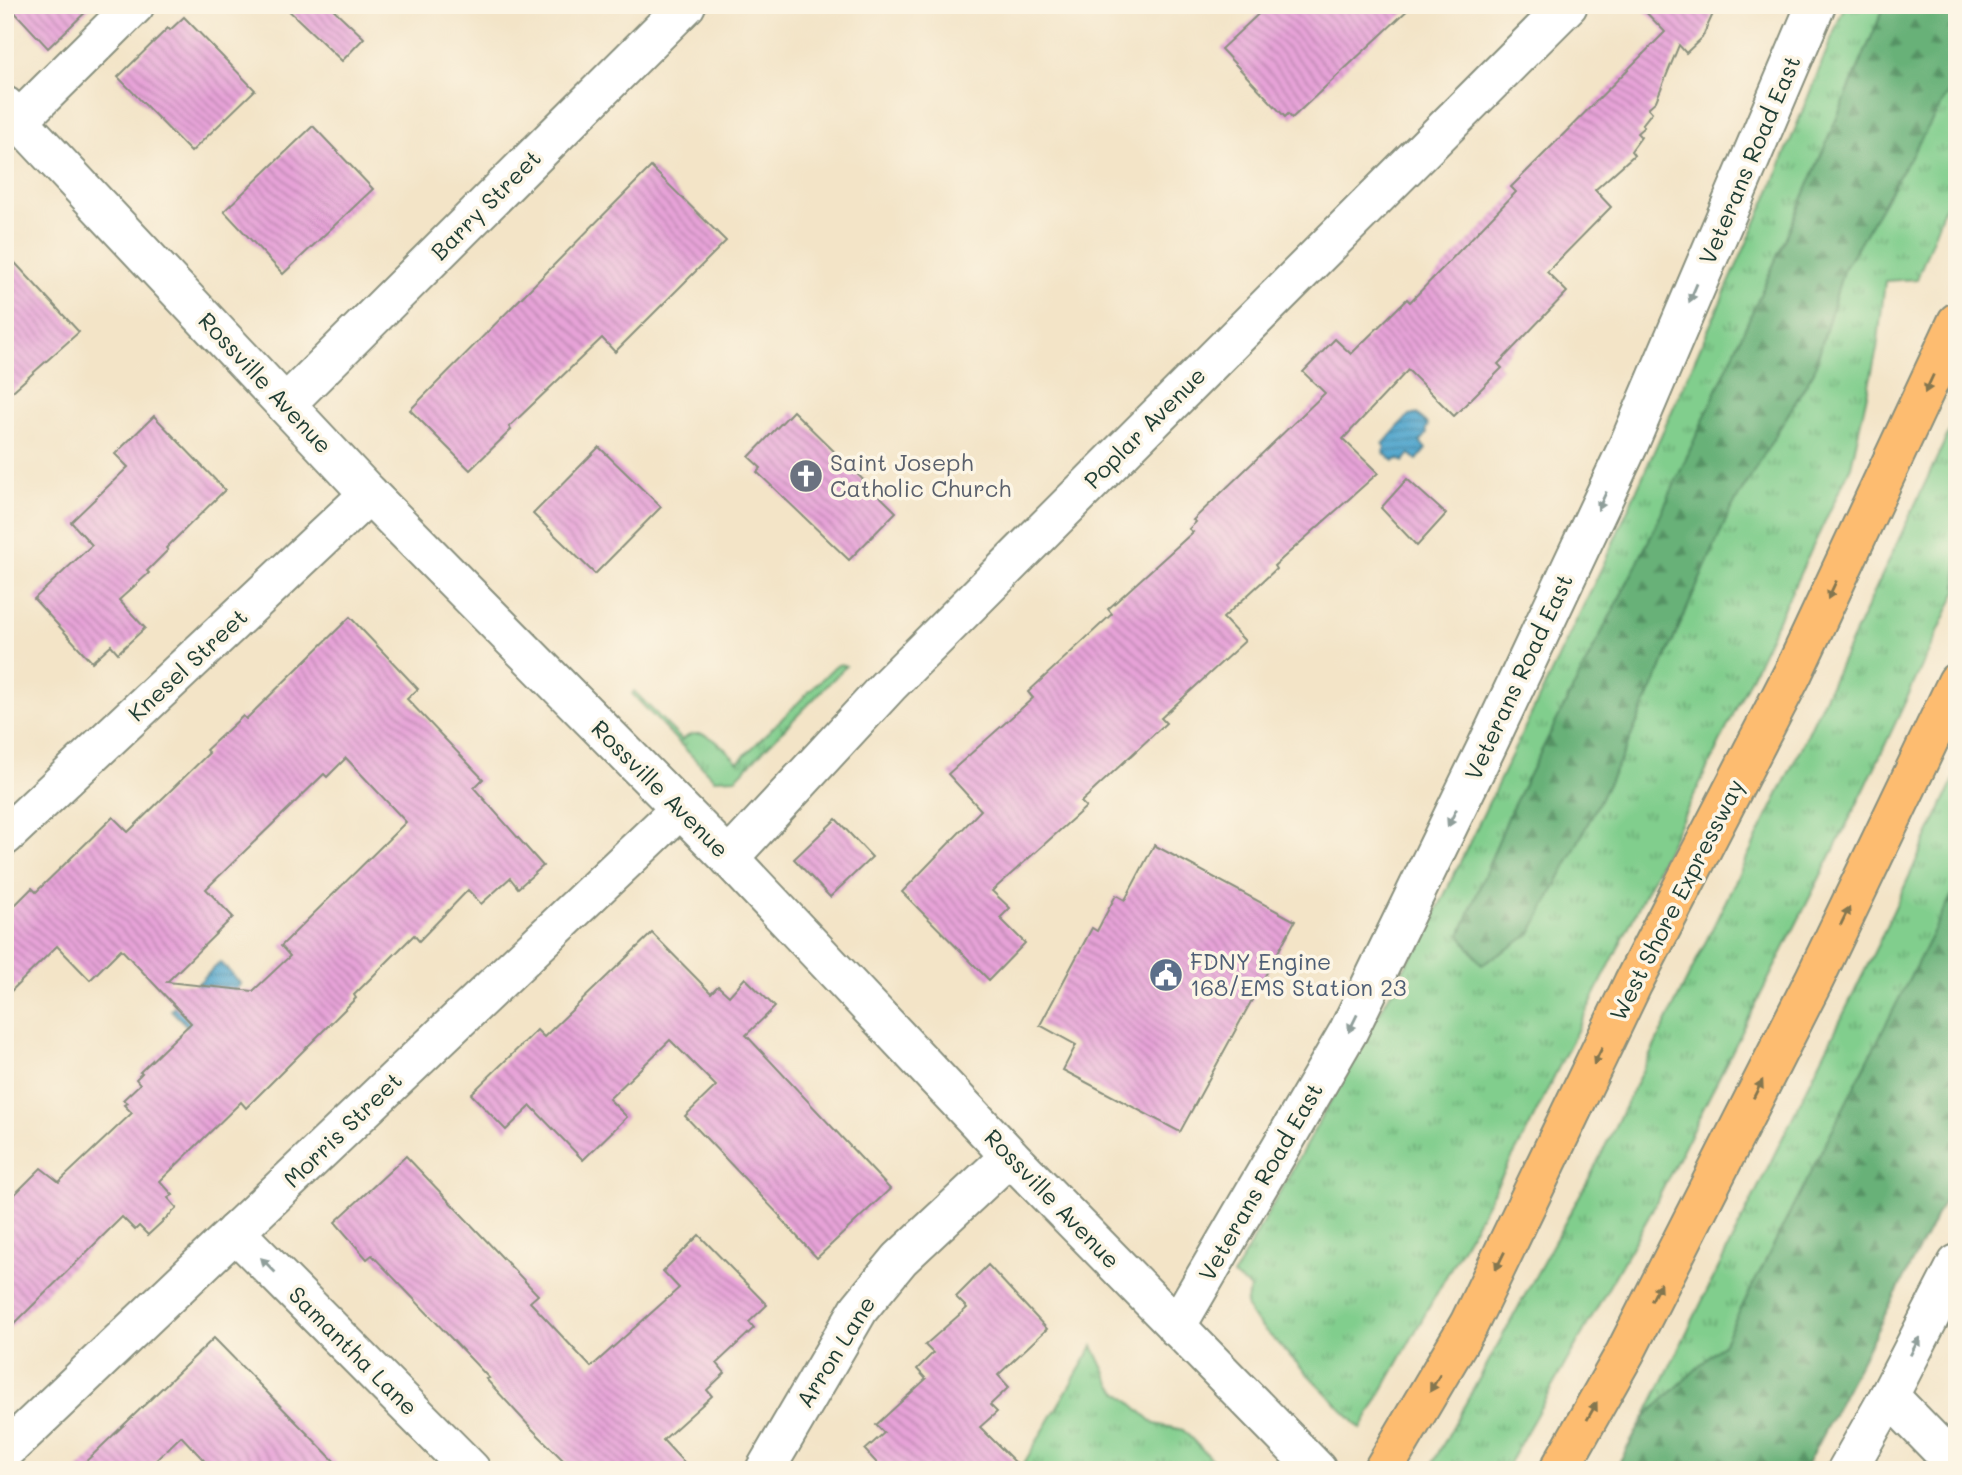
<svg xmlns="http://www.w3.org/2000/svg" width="1962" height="1475" viewBox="0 0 1962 1475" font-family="Mali,sans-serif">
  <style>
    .grass { fill: url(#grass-tufts); stroke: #508660; stroke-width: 2 }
    .forest { fill: url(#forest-firs); stroke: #447756; stroke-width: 2 }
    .water { fill: url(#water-rules); stroke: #387280; stroke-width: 2 }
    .building { fill: url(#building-back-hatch); fill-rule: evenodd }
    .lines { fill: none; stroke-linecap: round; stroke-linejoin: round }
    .minor-casing { stroke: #89907e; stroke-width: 42 }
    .highway-casing { stroke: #89907e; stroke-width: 42 }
    .minor { stroke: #fff; stroke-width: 38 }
    .highway { stroke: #fdbc70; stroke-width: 38 }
    .oneway { fill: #8f9e9a }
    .oneway2 { fill: #83764f }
    .labels { text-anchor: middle; stroke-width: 7; stroke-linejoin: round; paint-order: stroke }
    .street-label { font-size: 23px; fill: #1f3d34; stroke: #fcf5e5 }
    .worship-label { font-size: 23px; fill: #5b616d; stroke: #fcf5e5; text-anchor: start }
    .service-label { font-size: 23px; fill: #4e5e75; stroke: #fcf5e5; text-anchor: start }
  </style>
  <defs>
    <pattern id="grass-tufts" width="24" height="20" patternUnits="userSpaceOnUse" patternTransform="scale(1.75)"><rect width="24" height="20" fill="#81ce8d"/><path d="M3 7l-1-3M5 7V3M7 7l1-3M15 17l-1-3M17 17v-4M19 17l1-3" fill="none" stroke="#69a874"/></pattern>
    <pattern id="forest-firs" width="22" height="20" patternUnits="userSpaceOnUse" patternTransform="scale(1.75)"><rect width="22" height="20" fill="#68b178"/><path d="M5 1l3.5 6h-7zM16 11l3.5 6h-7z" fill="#559163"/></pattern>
    <pattern id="water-rules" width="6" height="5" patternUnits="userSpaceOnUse" patternTransform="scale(1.75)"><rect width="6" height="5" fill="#51a6cd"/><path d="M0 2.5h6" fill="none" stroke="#4388a7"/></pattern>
    <pattern id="building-back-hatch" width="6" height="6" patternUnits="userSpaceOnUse" patternTransform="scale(1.75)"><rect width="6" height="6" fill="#e7a3d8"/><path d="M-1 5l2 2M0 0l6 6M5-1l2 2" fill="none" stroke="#bb86b0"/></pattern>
  </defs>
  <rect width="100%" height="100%" fill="#fcf5e5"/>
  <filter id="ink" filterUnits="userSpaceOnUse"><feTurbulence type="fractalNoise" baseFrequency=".0143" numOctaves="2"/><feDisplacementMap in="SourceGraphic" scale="14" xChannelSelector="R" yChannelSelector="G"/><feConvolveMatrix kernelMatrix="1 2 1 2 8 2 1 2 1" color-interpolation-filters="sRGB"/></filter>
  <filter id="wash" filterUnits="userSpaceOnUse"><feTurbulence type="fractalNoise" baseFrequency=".00686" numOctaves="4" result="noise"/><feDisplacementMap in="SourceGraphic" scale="28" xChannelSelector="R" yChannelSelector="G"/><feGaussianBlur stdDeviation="1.57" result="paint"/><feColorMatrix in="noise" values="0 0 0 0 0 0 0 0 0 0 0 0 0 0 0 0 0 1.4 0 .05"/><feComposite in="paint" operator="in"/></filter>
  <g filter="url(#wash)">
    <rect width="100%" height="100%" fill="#f3e4c7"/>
    <g class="grass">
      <path d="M1845,5H1957V175L1917,279L1885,281L1877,349L1851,466L1715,753L1525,1135L1361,1429L1250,1315L1246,1305L1250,1288L1233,1276L1439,906L1604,563L1771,189Z"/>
      <path d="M1957,415V591L1865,788L1649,1216L1505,1470H1429L1592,1173L1801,748Z"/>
      <path d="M841,664L846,666L736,778L714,779L632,694L634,691L682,740C704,722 723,747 738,762L835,666Z"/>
      <path d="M1957,773V1176L1804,1470H1615L1645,1417L1877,946Z"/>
      <path d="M1093,1346L1112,1386L1155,1424L1183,1430L1222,1470H1020Z"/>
    </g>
    <g class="forest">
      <path d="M1885,5H1957V78L1843,271L1814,371L1730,511L1622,757L1531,934L1482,965L1460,935L1511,810L1651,536L1790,228Z"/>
      <path d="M1957,885V1176L1804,1470H1615L1645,1417L1723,1344Z"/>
    </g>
    <g class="water">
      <path d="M1417,414L1428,425L1426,429L1427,434L1420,442L1426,449L1417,460L1410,454L1403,462L1398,459L1394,461L1383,452L1385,447L1383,444L1408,416Z"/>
      <path d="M220,962L241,984L192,1031L171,1010Z"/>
    </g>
    <g id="blocks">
      <g class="building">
        <path d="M8,5H93L48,48Z"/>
        <path d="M283,5H329L364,38L342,61Z"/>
        <path d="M1268,5H1413L1292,118L1288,114L1285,117L1221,49Z"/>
        <path d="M1639,5H1717L1702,38L1686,53L1679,45L1656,101L1648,108L1652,112L1642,125L1644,127L1637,133L1641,137L1631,151L1634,155L1595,190L1611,207L1547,272L1567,292L1498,364L1502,368L1454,416L1408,370L1343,439L1378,473L1274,566L1276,569L1223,618L1245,641L1161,718L1166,723L1081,802L1086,807L992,891L1010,908L1000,918L1025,943L989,980L902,892L981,810L948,774L1033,698L1028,692L1112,614L1108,609L1193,532L1189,529L1196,522L1193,520L1325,393L1303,372L1335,339L1351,354L1407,299L1410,302L1516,192L1511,187L1665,32Z"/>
        <path d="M184,17L255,90L191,152L118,77L168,28L170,30Z"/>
        <path d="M313,126L373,189L283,274L224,211Z"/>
        <path d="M651,167L726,241L615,352L602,338L509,427L511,430L470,470L410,410Z"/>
        <path d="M5,252L79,332L5,398Z"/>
        <path d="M793,411L896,512L849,560L757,472L761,468L749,457Z"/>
        <path d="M154,416L225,490L166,548L168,550L147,571L149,573L119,600L145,628L118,653L111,645L92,662L34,599L92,545L71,522L128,467L115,454Z"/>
        <path d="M599,447L661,507L595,574L533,514Z"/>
        <path d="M1407,479L1446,514L1417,546L1381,508Z"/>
        <path d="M350,617L418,689L407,699L483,779L474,788L543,866L518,888L510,878L481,904L468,890L419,941L414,935L354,995L356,998L246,1108L241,1102L160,1181L173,1195L168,1198L177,1208L148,1235L139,1226L135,1230L122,1217L5,1333V1204L41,1168L59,1182L132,1113L124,1105L127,1103L123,1100L140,1084L136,1079L142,1073L140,1072L191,1023L121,949L90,980L57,946L5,997V915L32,888L36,892L113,817L128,832L209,753L206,750L243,716L246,719ZM346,758L406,822L281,946L290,956L253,991L167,982L233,917L206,889L324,774L327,777Z"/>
        <path d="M836,819L872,857L830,897L794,859Z"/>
        <path d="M1154,845L1295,921L1180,1132L1063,1070L1076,1045L1040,1025L1092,928L1097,931L1116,895L1125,900Z"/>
        <path d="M652,933L711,993L718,986L729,996L745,978L775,1007L746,1035L890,1189L817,1258L780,1218L781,1217L685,1116L716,1086L670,1040L609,1099L627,1117L583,1160L531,1106L506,1130L471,1094L537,1030L544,1037Z"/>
        <path d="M406,1156L538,1295L530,1302L591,1367L679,1288L663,1271L699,1235L767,1305L749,1322L754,1328L717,1363L725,1373L707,1390L712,1396L663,1440L691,1470H573L531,1428L486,1379L489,1378L372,1255L367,1259L335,1222Z"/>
        <path d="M988,1265L1047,1329L998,1375L1009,1387L990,1405L997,1412L980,1427L1023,1470H883L865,1450L884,1433L876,1425L926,1379L917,1369L933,1353L925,1345L967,1308L956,1297Z"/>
        <path d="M214,1338L343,1470H213L181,1436L146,1470H77Z"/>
      </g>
    </g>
  </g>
  <g filter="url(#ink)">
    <use href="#blocks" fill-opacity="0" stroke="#89907e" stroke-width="2"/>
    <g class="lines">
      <g class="minor-casing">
        <g id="minor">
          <path d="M5,106L369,494L729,858L1010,1156L1317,1470"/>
          <path d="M19,120L135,5"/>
          <path d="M286,404L686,5"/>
          <path d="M5,836L369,494"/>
          <path d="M729,858L889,685L1568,5"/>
          <path d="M235,1232L471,1470"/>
          <path d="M1176,1327L1348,1032L1486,748L1629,444L1816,5"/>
          <path d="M1889,1396L1957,1466"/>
          <path d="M5,1451L680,809"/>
          <path d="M765,1470L859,1309L900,1259L1010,1156"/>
          <path d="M1847,1470L1889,1396L1957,1264"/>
        </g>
      </g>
      <g class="highway-casing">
        <g id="highway">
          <path d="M1383,1470L1469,1324L1633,983L1793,673L1957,322"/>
          <path d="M1559,1470L1625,1353L1815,978L1957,682"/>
        </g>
      </g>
      <use href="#minor" class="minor"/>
      <use href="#highway" class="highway"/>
    </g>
    <defs><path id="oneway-solid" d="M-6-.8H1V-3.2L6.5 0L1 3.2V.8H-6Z" transform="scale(1.75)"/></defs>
    <g class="oneway">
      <use href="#oneway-solid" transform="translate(1693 293) rotate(113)"/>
      <use href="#oneway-solid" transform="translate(1602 501) rotate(115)"/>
      <use href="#oneway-solid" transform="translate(1452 818) rotate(116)"/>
      <use href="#oneway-solid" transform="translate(1353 1023) rotate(116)"/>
      <use href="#oneway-solid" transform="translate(268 1265) rotate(-135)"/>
      <use href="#oneway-solid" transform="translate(1915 1346) rotate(-63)"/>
    </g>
    <g class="oneway2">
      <use href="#oneway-solid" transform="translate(1929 384) rotate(115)"/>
      <use href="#oneway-solid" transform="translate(1832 590) rotate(115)"/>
      <use href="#oneway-solid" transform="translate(1845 916) rotate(-64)"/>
      <use href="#oneway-solid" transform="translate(1598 1056) rotate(116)"/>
      <use href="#oneway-solid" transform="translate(1758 1089) rotate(-63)"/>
      <use href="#oneway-solid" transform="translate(1500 1261) rotate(116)"/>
      <use href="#oneway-solid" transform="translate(1656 1292) rotate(-63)"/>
      <use href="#oneway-solid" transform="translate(1435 1383) rotate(121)"/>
      <use href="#oneway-solid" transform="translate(1592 1411) rotate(-61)"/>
    </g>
  </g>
  <defs>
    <g id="church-disc" transform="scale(1.75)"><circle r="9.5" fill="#6b7280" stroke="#fcf5e5"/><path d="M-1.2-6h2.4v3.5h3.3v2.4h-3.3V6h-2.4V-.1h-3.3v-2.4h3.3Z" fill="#fff"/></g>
    <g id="civic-disc" transform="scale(1.75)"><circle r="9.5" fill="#5c6f8a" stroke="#fcf5e5"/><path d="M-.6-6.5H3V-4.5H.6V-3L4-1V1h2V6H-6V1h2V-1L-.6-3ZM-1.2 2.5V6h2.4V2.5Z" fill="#fff"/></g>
  </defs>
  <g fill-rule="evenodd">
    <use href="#church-disc" x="806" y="476"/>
    <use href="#civic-disc" x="1166" y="975"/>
  </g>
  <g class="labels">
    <g class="street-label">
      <text transform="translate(1750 160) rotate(-67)" y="8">Veterans Road East</text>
      <text transform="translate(486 205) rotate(-45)" y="8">Barry Street</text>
      <text transform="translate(265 383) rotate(47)" y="8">Rossville Avenue</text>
      <text transform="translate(1145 428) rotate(-45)" y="8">Poplar Avenue</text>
      <text transform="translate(188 665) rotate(-43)" y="8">Knesel Street</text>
      <text transform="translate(1519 677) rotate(-65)" y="8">Veterans Road East</text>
      <text transform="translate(660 789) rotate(45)" y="8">Rossville Avenue</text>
      <text transform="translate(1677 900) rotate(-63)" y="8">West Shore Expressway</text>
      <text transform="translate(343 1130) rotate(-44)" y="8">Morris Street</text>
      <text transform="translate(1261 1182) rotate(-60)" y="8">Veterans Road East</text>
      <text transform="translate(1052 1199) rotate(46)" y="8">Rossville Avenue</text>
      <text transform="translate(353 1351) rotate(45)" y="8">Samantha Lane</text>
      <text transform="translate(836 1352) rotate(-58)" y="8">Arron Lane</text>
    </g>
    <g class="worship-label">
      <text x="830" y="471">Saint Joseph<tspan x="830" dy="26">Catholic Church</tspan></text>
    </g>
    <g class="service-label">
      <text x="1190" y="970">FDNY Engine<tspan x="1190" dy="26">168/EMS Station 23</tspan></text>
    </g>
  </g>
  <rect width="1962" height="1475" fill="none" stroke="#fcf5e5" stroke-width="28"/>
</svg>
